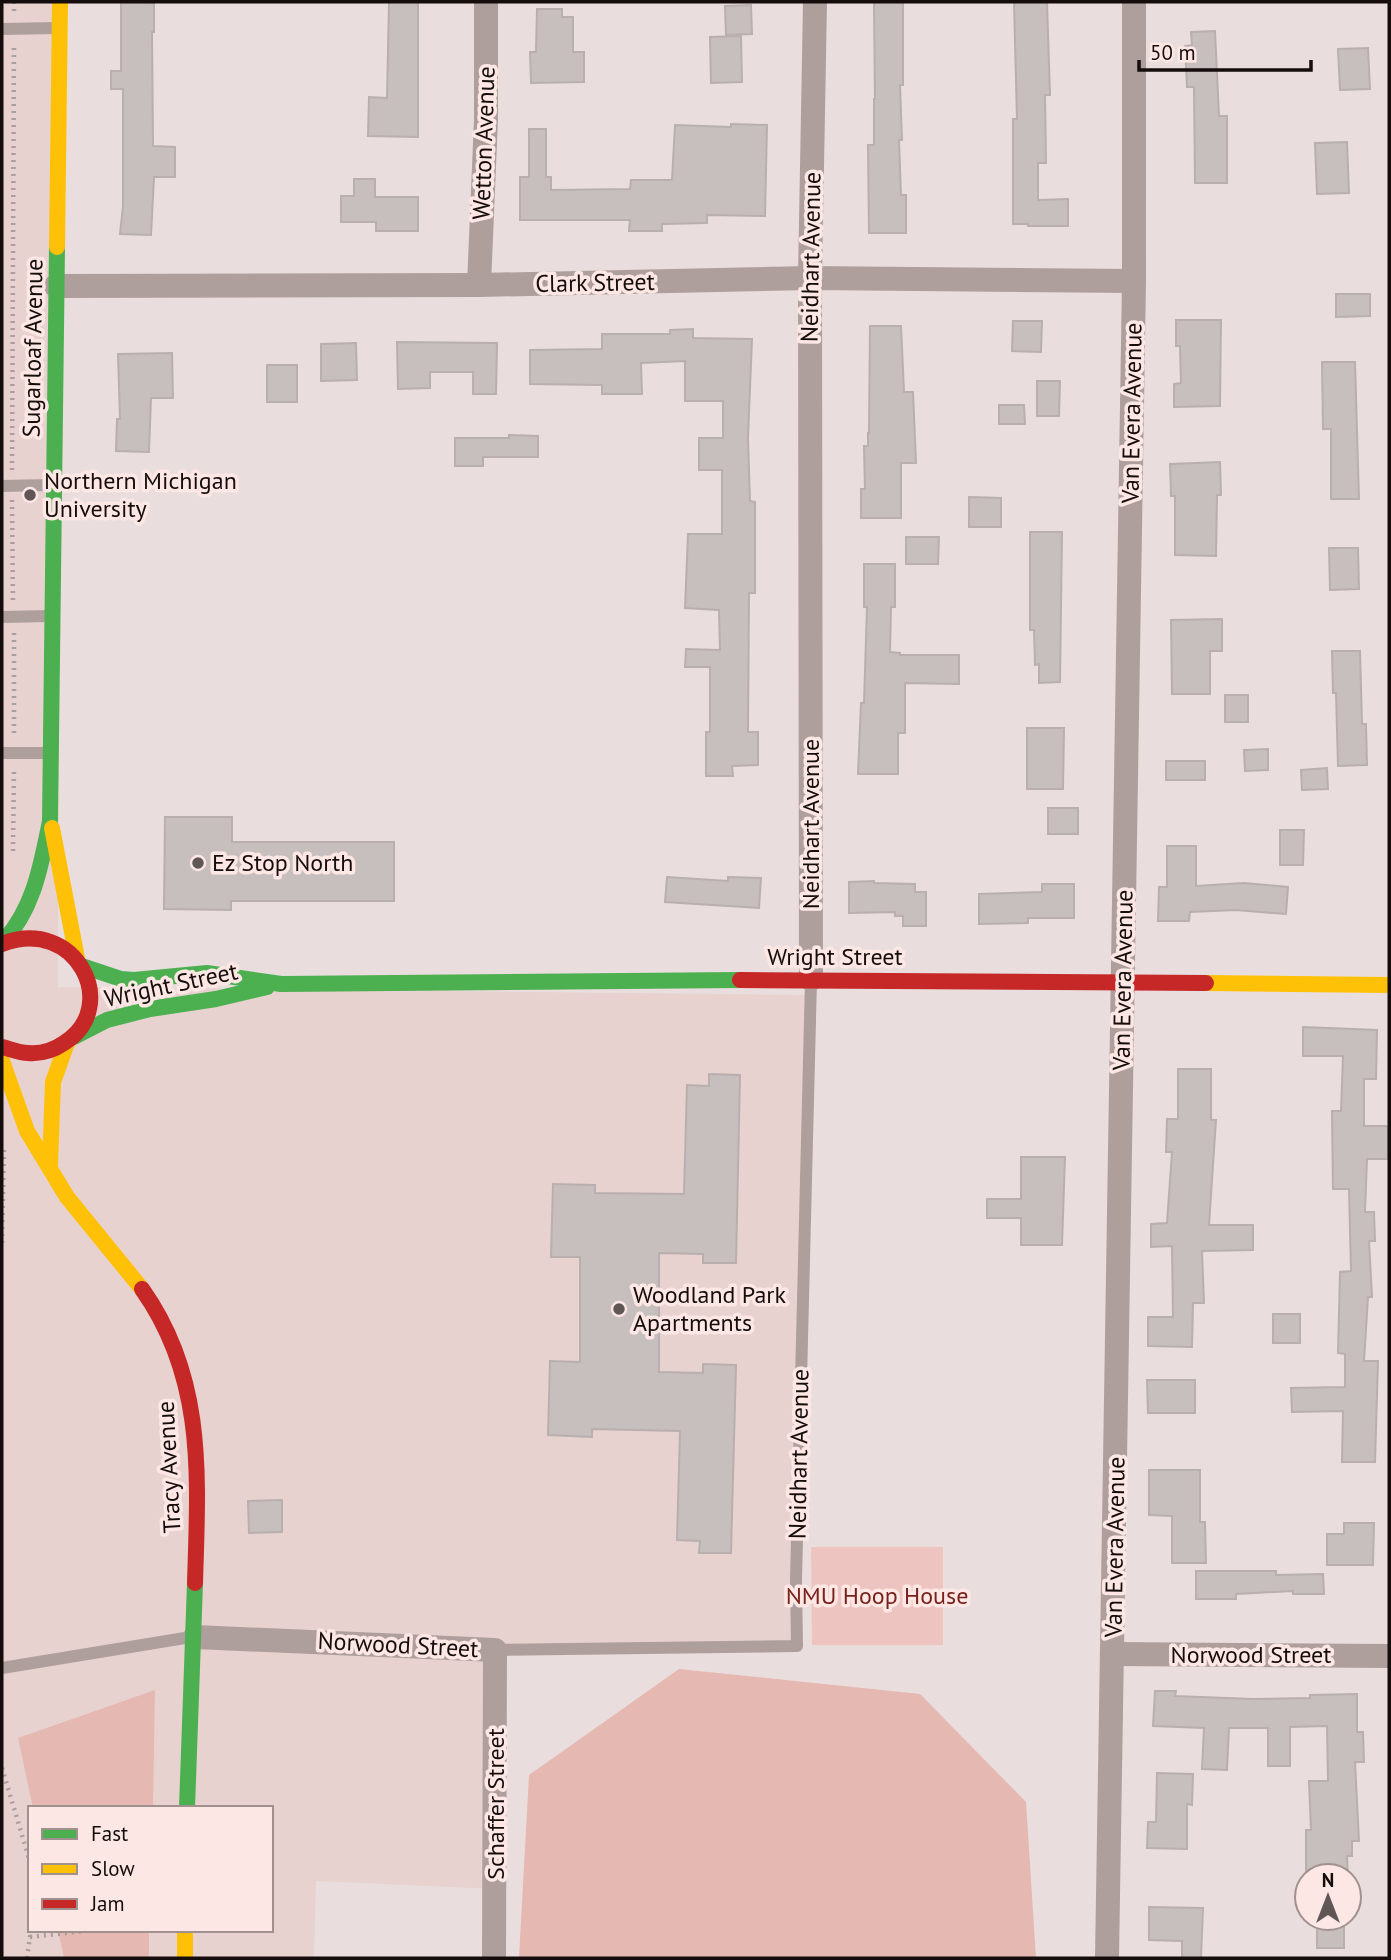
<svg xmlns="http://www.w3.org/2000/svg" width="1391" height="1960" viewBox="0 0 1391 1960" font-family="'PT Sans',sans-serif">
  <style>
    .built { fill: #e7d2cf; fill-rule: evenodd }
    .green { fill: #edc4bf }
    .forest { fill: #e6b8b2 }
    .building { fill: #c7bfbd; stroke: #b8afae; stroke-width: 2 }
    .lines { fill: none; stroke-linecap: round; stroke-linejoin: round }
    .path { stroke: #ac9e9c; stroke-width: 4.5; stroke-dasharray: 2 5; stroke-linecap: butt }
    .lane { stroke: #af9f9c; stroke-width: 12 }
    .street { stroke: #af9f9c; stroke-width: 24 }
    .fast { stroke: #4caf50; stroke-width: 16 }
    .slow { stroke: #ffc107; stroke-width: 16 }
    .jam { stroke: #c62828; stroke-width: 16 }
    .poi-dot { fill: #5f5655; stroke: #fde7e4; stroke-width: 2.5 }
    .labels { text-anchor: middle; stroke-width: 7; stroke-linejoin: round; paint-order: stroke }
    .street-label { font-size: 24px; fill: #140d0c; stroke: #fde7e4 }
    .poi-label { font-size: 24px; fill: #140d0c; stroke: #fde7e4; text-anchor: start }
    .park-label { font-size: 24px; fill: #78211b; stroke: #fde7e4 }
  </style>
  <rect width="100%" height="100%" fill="#e9dedd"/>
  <path class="built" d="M2,2H60L58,987L806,995L801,1652L495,1650V1889L316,1881L314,1958H2ZM30,1808H271V1930H30Z"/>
  <path class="green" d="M811,1547H943V1645H812Z"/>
  <g class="forest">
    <path d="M679,1669L920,1694L1026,1802L1036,1958H519L529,1775Z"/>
    <path d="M155,1690L153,1808H33L18,1738Z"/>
    <path d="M58,1930H149V1958H64Z"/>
  </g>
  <g class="building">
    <path d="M121,2L154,3V32H152L153,146L175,147V177H154L151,235L120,234L123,206V89H111V71H121Z"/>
    <path d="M389,2H418V137L368,136L369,97L387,98Z"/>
    <path d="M874,2H903V85H900L902,140H899L901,195H906V233H869L868,145H874V99H875Z"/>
    <path d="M1014,2H1047L1050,95H1045L1046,163H1038V200L1068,199V226H1028V224H1013V119H1017Z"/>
    <path d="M751,5L752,34L726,35L725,6Z"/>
    <path d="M537,9H562V17H573V52H584V82L531,83L530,52H536Z"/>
    <path d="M1215,31L1219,116H1227V183H1195L1194,87H1187L1185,46L1192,45L1191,32Z"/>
    <path d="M741,36L742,82L711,83L710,37Z"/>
    <path d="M1368,48L1370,89L1340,90L1338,49Z"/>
    <path d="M731,124L767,125L765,216L707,215V223L662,224V231H629L630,220H520V177H529V129H546V177H551V190L630,189L631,180H672L675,125L731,127Z"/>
    <path d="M1347,142L1349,193L1317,194L1315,143Z"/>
    <path d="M354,179H375V197H418V231H376V222H341V196H354Z"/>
    <path d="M1336,294H1370V316L1336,317Z"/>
    <path d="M1176,320H1221L1220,406L1174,407V384L1181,383L1180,346H1176Z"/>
    <path d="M1013,321H1042L1041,352L1012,351Z"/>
    <path d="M870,326H901L904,392H913L916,463H901V518H861V489H865L864,446H868V433H869Z"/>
    <path d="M693,329V338L752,339L748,438L750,501L755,502V593H749L748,732H758V765L732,766L733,776H706V732H710V667H685L686,649L720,650L719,610L685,608L688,534H722V470H699V438H723V401H685V361L641,363L642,394H602V385L530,384V350L602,349V334H670V330Z"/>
    <path d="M397,342L497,343L496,394H473V372H430V388L398,389Z"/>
    <path d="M356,343L357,380L321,381V344Z"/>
    <path d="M172,353L173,398H151L149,452L116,451L117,419H120L118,354Z"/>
    <path d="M1322,362H1355L1359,499H1331V429H1323Z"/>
    <rect x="267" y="365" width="30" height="37"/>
    <path d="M1037,381H1060L1059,416H1037Z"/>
    <path d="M999,405H1024L1025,424H999Z"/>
    <path d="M509,435L538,436V457H483V466H455V438H509Z"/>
    <path d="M1220,462L1221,495H1217L1216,556L1175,555V496H1171L1170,464Z"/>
    <path d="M969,497L1001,498V527H969Z"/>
    <path d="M1030,532H1062L1060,682L1039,683V664L1035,665L1034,630H1030Z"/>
    <path d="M906,537H939L938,564H906Z"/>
    <path d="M1329,548H1358L1359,589L1330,590Z"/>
    <path d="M864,564H895V607H891L890,652L900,653V655H959V684L905,683V733H898V774H858L861,703H864L867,607H864Z"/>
    <path d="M1222,619V651H1210V694H1172L1171,620Z"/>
    <path d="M1332,651H1360L1362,724H1366L1367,765L1338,766L1336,693H1333Z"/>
    <rect x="1225" y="695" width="23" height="27"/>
    <path d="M1027,728H1064L1063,789H1027Z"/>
    <path d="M1268,749V770L1245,771L1244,750Z"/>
    <rect x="1166" y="761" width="39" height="19"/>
    <path d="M1327,768L1328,789L1302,790L1301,770Z"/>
    <rect x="1048" y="808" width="30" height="26"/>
    <path d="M165,817H232V842H394V901H231V910L164,909Z"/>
    <path d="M1280,830H1304L1303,865H1280Z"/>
    <path d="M1167,846H1196V886L1244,883L1288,887L1286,914L1236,910L1190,912L1189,921H1158L1159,887H1167Z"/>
    <path d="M667,877L728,881V877L761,878L759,908L665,902Z"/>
    <path d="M874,881V883L915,884V892H926V926H903V916H895V912L849,913V882Z"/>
    <path d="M1042,884H1074V918H1028V923L979,924V894L1042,892Z"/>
    <path d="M1303,1027L1377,1030L1376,1079H1364V1126H1388V1159H1367L1365,1212H1374L1375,1241H1369L1372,1297H1368L1364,1361H1378L1375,1462H1342L1343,1411L1292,1412L1291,1388L1345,1387V1354L1338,1353L1340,1272L1351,1271L1349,1189H1333L1332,1111H1341L1343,1056H1303Z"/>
    <path d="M1178,1069H1211V1120H1216L1209,1225H1253V1250L1202,1251L1204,1303H1193L1192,1347L1148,1346V1317H1173L1172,1246L1151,1247V1224L1167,1223L1172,1152H1166L1167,1119H1178Z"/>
    <path d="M709,1074L740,1075L736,1263H703V1254L659,1253V1372L703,1373V1364L736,1365L731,1553H699L700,1541L677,1540L680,1431L592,1429V1437L548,1435L550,1361L580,1362V1257H551L553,1184L595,1185V1193L684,1194L687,1085L709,1086Z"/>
    <path d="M1021,1157H1065L1062,1245H1021V1218H987V1199H1021Z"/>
    <rect x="1273" y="1314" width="27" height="29"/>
    <path d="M1147,1380H1195V1413H1148Z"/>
    <path d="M1149,1470H1200V1522H1205L1206,1563H1172V1516L1149,1515Z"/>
    <path d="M282,1500V1532L249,1533L248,1501Z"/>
    <path d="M1344,1523H1374L1373,1565H1327V1534H1344Z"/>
    <path d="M1196,1571H1276V1575L1323,1574L1324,1594H1293V1591L1236,1594V1599H1196Z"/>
    <path d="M1155,1691H1176L1175,1696L1253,1699L1310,1698V1695L1357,1694V1732H1363L1364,1762H1355L1359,1841H1352V1856H1347L1348,1876H1306V1830H1311L1309,1781H1328L1327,1726L1290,1727V1766H1268V1728H1229L1227,1770L1202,1769L1204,1728L1153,1726Z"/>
    <path d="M1157,1773L1193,1774L1192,1805L1187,1804V1849L1147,1848L1148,1822H1156Z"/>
    <path d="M1149,1907L1203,1908L1201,1958H1182V1941L1149,1940Z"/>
    <rect x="1317" y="1919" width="27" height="29"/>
  </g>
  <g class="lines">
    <g class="path">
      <path d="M14,2V15"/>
      <path d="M12,470L14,45"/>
      <path d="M12,500L13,603"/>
      <path d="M14,633V736"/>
      <path d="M13,851L14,769"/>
      <path d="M2,1243L4,1149"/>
      <path d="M2,1768L30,1862"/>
      <path d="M30,1937L95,1930"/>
      <path d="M27,1958L31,1930"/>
    </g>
    <g class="lane">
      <path d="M2,29L56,28"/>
      <path d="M2,486L50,485"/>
      <path d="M2,617L50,616"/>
      <path d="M2,753H50"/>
      <path d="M495,1650L797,1646L796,1580L811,980"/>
      <path d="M2,1668L191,1637"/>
    </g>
    <g class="street">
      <path d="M479,285L486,119V2"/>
      <path d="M56,286L479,285L810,278L1134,281"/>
      <path d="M811,979L810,278L815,2"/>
      <path d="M195,1637L495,1650L494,1958"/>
      <path d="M1113,1654L1389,1656"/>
      <path d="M1107,1958L1134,281V2"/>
    </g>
    <g class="fast">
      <path d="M2,943C34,909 41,865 50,821L57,247"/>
      <path d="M82,966L121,979L134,980L207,973L281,984L740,980"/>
      <path d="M74,1037L107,1020L150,1009L216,999L267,987"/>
      <path d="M187,1808L195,1583"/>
    </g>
    <g class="slow">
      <path d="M57,247L60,2"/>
      <path d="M52,828L77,958"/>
      <path d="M1206,983L1389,985"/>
      <path d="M2,1061L27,1131L67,1197L142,1289"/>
      <path d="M50,1165L53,1082L67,1043"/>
      <path d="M185,1930V1958"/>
    </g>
    <g class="jam">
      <path d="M2,944C76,915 122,1007 64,1043C54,1050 41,1054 28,1053C20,1053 10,1049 2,1047"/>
      <path d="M740,980L1206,983"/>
      <path d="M142,1289C206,1379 198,1478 195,1583"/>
    </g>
  </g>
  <g class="poi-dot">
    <circle cx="30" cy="495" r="7"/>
    <circle cx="198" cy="863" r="7"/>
    <circle cx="619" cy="1309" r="7"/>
  </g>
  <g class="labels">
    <g class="street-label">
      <text transform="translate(484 143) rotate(-88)" y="8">Wetton Avenue</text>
      <text transform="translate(811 257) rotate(-89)" y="8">Neidhart Avenue</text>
      <text transform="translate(595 283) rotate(-1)" y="8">Clark Street</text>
      <text transform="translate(33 348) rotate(-89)" y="8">Sugarloaf Avenue</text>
      <text transform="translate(1132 413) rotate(-89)" y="8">Van Evera Avenue</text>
      <text transform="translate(811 824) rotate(-90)" y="8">Neidhart Avenue</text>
      <text x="835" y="965">Wright Street</text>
      <text transform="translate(1123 980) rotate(-89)" y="8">Van Evera Avenue</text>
      <text transform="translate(171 985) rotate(-12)" y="8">Wright Street</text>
      <text transform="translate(799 1454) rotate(-89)" y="8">Neidhart Avenue</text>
      <text transform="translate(169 1467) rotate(-93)" y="8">Tracy Avenue</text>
      <text transform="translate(1115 1547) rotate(-89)" y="8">Van Evera Avenue</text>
      <text transform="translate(398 1645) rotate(3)" y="8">Norwood Street</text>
      <text x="1251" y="1663">Norwood Street</text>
      <text transform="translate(496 1804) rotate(-90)" y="8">Schaffer Street</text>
    </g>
    <g class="poi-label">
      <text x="44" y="489">Northern Michigan<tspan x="44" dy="28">University</tspan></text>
      <text x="212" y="871">Ez Stop North</text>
      <text x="633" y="1303">Woodland Park<tspan x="633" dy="28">Apartments</tspan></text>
    </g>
    <g class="park-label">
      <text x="877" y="1604">NMU Hoop House</text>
    </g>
  </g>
  <rect width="1391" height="1960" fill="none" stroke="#140d0c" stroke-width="7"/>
  <rect x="28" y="1806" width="245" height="126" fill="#fde7e4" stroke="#a0908e" stroke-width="2"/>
  <rect x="42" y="1829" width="35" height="10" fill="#4caf50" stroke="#a0908e" stroke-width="2"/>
  <text x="91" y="1841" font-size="21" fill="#140d0c">Fast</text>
  <rect x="42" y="1864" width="35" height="10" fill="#ffc107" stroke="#a0908e" stroke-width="2"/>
  <text x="91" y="1876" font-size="21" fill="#140d0c">Slow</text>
  <rect x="42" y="1899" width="35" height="10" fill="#c62828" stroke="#a0908e" stroke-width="2"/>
  <text x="91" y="1911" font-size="21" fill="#140d0c">Jam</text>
  <g transform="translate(1328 1897)"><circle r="33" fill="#fde7e4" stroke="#a0908e" stroke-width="2"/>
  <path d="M0-5L12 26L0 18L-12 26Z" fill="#5f5655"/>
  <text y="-10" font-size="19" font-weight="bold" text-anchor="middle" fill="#140d0c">N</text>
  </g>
  <path d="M1139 60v10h172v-10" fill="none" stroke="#140d0c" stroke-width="3.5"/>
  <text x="1150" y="60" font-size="21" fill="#140d0c" stroke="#fde7e4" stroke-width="5" paint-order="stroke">50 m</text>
</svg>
